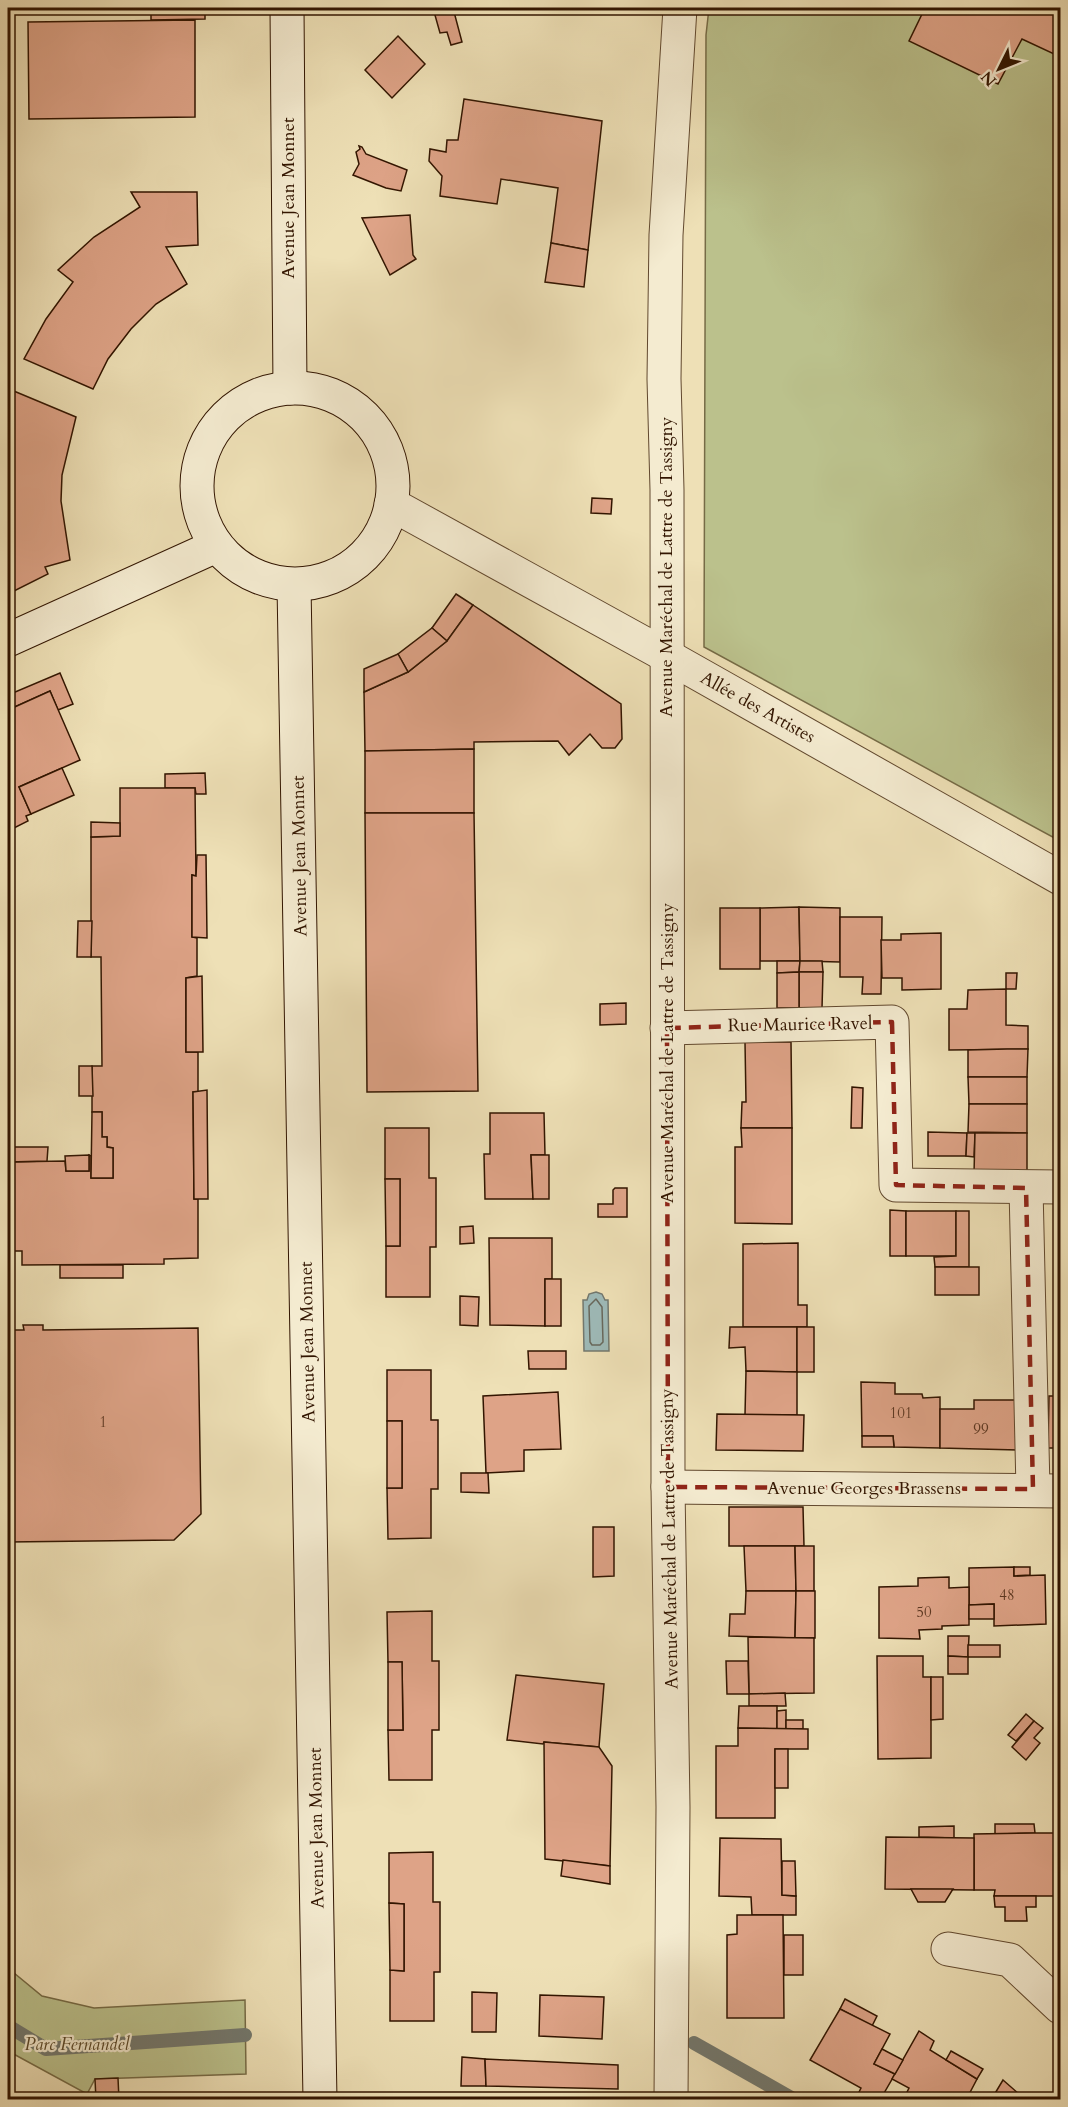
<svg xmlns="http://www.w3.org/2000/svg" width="1068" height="2107" viewBox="0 0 1068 2107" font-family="Cardo,serif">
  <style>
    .green { fill: #bbc18c; stroke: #766b46; stroke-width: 1.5 }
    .water { fill: #9ebab8; stroke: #73786e; stroke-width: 1.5 }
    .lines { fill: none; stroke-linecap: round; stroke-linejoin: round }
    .shore { stroke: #68685c; stroke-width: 1.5 }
    .stream { stroke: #73786e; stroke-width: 14 }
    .building { fill: #dea387; stroke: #321500; stroke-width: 1.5 }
    .street-casing { stroke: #61482e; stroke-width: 35 }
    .secondary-casing { stroke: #321500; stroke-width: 35 }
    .street { stroke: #f4ebd0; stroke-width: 33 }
    .secondary { stroke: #f4ebd0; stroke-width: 33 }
    .marked { fill: none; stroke: #8f2418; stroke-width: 4.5; stroke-dasharray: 12 8; stroke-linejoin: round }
    .labels { text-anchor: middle; stroke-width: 4.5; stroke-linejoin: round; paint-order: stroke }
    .number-label { font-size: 15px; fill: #5d3822 }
    .street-label { font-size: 18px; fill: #321500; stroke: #f4ebd0 }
    .park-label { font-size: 18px; font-style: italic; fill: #5b492a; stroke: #f4ebd0 }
  </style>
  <rect width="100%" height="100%" fill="#eee0b6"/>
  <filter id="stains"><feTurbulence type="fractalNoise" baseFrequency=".00333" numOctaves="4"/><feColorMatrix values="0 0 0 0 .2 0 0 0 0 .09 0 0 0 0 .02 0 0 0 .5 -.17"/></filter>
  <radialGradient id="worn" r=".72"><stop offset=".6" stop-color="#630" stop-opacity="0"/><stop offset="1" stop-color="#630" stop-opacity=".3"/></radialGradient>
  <g class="green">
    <path d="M709,8H1060V841L704,647L706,35Z"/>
    <path d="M8,1968L42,1996L94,2008L245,2000L246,2074L95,2079L87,2094L8,2051Z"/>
  </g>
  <path class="water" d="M596,1292L602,1294L605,1300H608L609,1351H584L583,1300H587L589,1294Z"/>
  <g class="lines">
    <path class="shore" d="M596,1299L602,1307L603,1342L600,1345H592L590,1342L589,1306Z"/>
    <g class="stream">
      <path d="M8,2026L46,2049L245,2035"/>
      <path d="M694,2043L795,2100"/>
    </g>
  </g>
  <g class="building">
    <path d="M151,8H205V19L151,20Z"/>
    <path d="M433,8H453L462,42L451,45L447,32L440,33Z"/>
    <path d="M925,8H1060V32L1054,54L1022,39L998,84L909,41Z"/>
    <path d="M195,20V117L29,119L28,22Z"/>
    <path d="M398,36L425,64L392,98L365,70Z"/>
    <path d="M464,99L602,121L588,250L551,243L558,188L501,179L497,204L440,196L442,176L429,161L430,149L446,152L447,140H458Z"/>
    <path d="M359,146L362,147L366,154L407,170L401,191L386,188L353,175L359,164L356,152L360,149Z"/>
    <path d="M131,192H197L198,245L166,247L187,284L156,304L131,329L108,359L93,389L24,359L46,319L73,282L58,270L94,237L140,207Z"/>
    <path d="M410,215L413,255L416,259L390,275L362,218Z"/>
    <path d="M551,243L588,250L584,287L545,282Z"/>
    <path d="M9,389L76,417L62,475L61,501L70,560L45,567L48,574L8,594V395Z"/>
    <path d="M592,498L612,499L611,514L591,513Z"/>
    <path d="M456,594L473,605L447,641L432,628Z"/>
    <path d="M473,605L621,704L622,739L615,748H602L590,734L569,755L558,741L474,742V749L365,751L364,692L408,672L447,641Z"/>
    <path d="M432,628L447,641L408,672L398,654Z"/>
    <path d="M398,654L408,672L364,692V669Z"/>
    <path d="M60,673L73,704L58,710L50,691L8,710V695Z"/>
    <path d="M50,691L80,760L19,787L31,814L26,816L28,821L8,831V710Z"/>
    <path d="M474,749V813H365V751Z"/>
    <path d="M62,768L74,795L31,814L19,787Z"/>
    <path d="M205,773L206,794H196L195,788H165V774Z"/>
    <path d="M120,788H195L196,876L192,875V937L197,938V976L186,978V1052H198V1092H193L194,1199H198V1258L164,1259V1264L22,1265V1251H8V1162L65,1161L66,1171H89V1155L91,1156V1178H113V1148L107,1147V1137H102V1112H92V1066H102L101,957H91V837L120,836Z"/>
    <path d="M365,813H474L478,1091L367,1092Z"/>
    <path d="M91,822L120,823V836L91,837Z"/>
    <path d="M197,855H206L207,938L192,937V875L196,876Z"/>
    <path d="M799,907L800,961H760V908Z"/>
    <path d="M799,907L840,908V962L800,961Z"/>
    <rect x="720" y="908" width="40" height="61"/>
    <path d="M840,917H882L881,994H862L863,977H840Z"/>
    <path d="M78,921H92L91,957H77Z"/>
    <path d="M941,933V989L902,990V978H882L881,940H901V934Z"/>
    <path d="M777,961H800L799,972L777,973Z"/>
    <path d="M800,961H822L823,972H799Z"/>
    <path d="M799,972H823L822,1008H799Z"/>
    <path d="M799,972V1008H777V973Z"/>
    <path d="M1006,973H1017L1016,989H1006Z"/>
    <path d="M202,976L203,1052H186V978Z"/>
    <path d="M1006,989V1025L1028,1026V1049L949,1050V1009H967L968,990Z"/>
    <path d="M626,1003V1024L600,1025V1004Z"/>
    <path d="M745,1042H791L792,1128H741L742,1102H746Z"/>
    <path d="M1007,1049H1028L1027,1077H968V1050Z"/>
    <path d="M79,1066H92L93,1096H79Z"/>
    <path d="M968,1077H1027V1104H969Z"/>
    <path d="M852,1087L863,1088L862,1128H851Z"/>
    <path d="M207,1090L208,1199H194L193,1092Z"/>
    <path d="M969,1104H1027V1133L968,1132Z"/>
    <path d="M92,1112H102V1137H107V1147L113,1148V1178H91Z"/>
    <path d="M490,1113H544L545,1155H531L533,1199H485L484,1154H490Z"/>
    <path d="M385,1128H429V1178H436V1247H430V1297H386V1246H400V1179H385Z"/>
    <path d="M741,1128H792V1224L735,1223V1147H742Z"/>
    <path d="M928,1132L967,1133L966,1156H928Z"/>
    <path d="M967,1133H975L974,1157L966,1156Z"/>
    <path d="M975,1133H1027V1174H974Z"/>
    <path d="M8,1147H48L47,1161L8,1162Z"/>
    <path d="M89,1155V1171H66L65,1156Z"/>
    <path d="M531,1155H549V1199H533Z"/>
    <path d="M385,1179H400V1246H386Z"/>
    <path d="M615,1188H627V1217H598V1204H613V1190Z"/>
    <path d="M890,1210L906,1211V1256H890Z"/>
    <rect x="906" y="1211" width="50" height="45"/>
    <path d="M956,1211H969V1267H935L934,1257L956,1256Z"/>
    <path d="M473,1226L474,1243L460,1244V1227Z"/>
    <path d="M489,1238H552V1279H545V1326L490,1325Z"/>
    <path d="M798,1243V1305H807V1327H743V1244Z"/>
    <rect x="60" y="1265" width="63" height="13"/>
    <rect x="935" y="1267" width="44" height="28"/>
    <rect x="545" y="1279" width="16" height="47"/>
    <path d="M460,1296L479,1297L478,1326L460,1325Z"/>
    <path d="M23,1325H43V1330L198,1328L201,1514L174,1540L8,1542V1330H24Z"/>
    <path d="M730,1327H797V1372L746,1371L745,1347L729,1348Z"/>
    <rect x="797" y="1327" width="17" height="45"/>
    <path d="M528,1351H566V1369H529Z"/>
    <path d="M387,1370H431V1420H438V1489H431V1538L388,1539L387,1488H402V1421H387Z"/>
    <path d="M746,1371L797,1372V1415H745Z"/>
    <path d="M861,1382L895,1383V1394H922L923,1398L940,1397V1448L894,1447L893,1436H862Z"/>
    <path d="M558,1392L561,1449L524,1450V1471L486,1473L483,1396Z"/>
    <path d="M1049,1396H1060V1448H1048Z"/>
    <path d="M974,1400H1022V1450L940,1448V1409H974Z"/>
    <path d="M717,1414L804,1415L803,1451L716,1450Z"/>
    <rect x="387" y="1421" width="15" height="67"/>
    <path d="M862,1436H893L894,1447H862Z"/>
    <path d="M461,1473H488L489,1493L461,1492Z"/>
    <path d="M729,1507H803L804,1546H729Z"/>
    <path d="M593,1527H614V1576L593,1577Z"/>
    <path d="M744,1546H795L796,1591H746Z"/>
    <path d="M795,1546H814V1591H796Z"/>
    <path d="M1014,1567V1576L1045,1575L1046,1624L994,1626V1604L969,1605V1568Z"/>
    <path d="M1014,1567H1030V1575L1014,1576Z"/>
    <path d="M949,1577V1588L969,1587V1625L942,1626V1629L919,1630L920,1639L879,1638V1587L918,1586V1578Z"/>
    <path d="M746,1591H796L795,1638L729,1636L730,1614H745Z"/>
    <path d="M796,1591H815V1638H795Z"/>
    <path d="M994,1604V1619H969V1605Z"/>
    <path d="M432,1611V1661H439V1730H432V1780H389L388,1730H403L402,1662H388L387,1612Z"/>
    <path d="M948,1636H969L968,1657L948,1656Z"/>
    <path d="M748,1637L814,1638V1693L749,1694Z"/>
    <rect x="968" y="1645" width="32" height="12"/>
    <path d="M877,1656H923V1677H931V1758L878,1759Z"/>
    <path d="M948,1656L968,1657V1674H948Z"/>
    <path d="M726,1661H748L749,1694H727Z"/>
    <path d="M388,1662H402L403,1730H388Z"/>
    <path d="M516,1675L604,1684L599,1747L544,1742L543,1744L507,1740Z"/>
    <path d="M931,1677H943V1719L931,1720Z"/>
    <path d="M785,1693L786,1706H749V1694Z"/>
    <path d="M739,1706H777V1729L738,1728Z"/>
    <path d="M786,1710V1729H777V1711Z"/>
    <path d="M1026,1714L1034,1721L1016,1741L1008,1735Z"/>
    <rect x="786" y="1720" width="17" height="9"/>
    <path d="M1034,1721L1043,1728L1034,1738L1040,1743L1026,1760L1012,1747Z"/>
    <path d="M738,1728L808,1729V1749H775V1818H716V1746H738Z"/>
    <path d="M544,1742L599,1747L612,1766L610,1866L545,1859Z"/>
    <rect x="775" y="1749" width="13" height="39"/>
    <path d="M995,1824H1034L1035,1833L995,1834Z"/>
    <path d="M954,1826V1838L919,1837V1827Z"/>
    <path d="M1035,1833H1060V1896H994L995,1890H974V1834Z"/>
    <path d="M886,1837L974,1838V1890L885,1889Z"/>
    <path d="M720,1838L781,1839L782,1895L796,1896V1915H752L751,1897L719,1896Z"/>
    <path d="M433,1852V1902H440V1972H434V2021H390V1970L404,1971V1904L389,1903V1853Z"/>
    <path d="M563,1860L610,1866V1884L561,1876Z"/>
    <path d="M782,1861H795L796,1896L782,1895Z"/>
    <path d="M911,1889H953L945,1902H918Z"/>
    <path d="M994,1896H1036V1907H1026L1027,1921H1005V1907H995Z"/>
    <path d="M389,1903L404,1904V1971L390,1970Z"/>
    <path d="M737,1915H783L784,2018H727V1935L737,1934Z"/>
    <rect x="784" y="1935" width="19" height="40"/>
    <path d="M472,1992L497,1993L496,2032H472Z"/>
    <path d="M540,1995L604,1997L602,2039L539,2036Z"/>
    <path d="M845,1999L877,2016L872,2026L840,2009Z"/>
    <path d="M840,2009L890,2034L874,2064L895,2074L880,2100H855L861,2088L810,2060Z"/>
    <path d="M919,2031L934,2041L930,2050L977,2079L966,2100H903L909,2088L892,2079Z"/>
    <path d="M882,2049L903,2060L895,2074L874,2064Z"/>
    <path d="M951,2051L983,2069L977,2079L946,2060Z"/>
    <path d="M462,2057L485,2059L486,2086H461Z"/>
    <path d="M485,2059L618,2065V2089L486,2086Z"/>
    <path d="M118,2078L119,2100H96L95,2079Z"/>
    <path d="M1003,2080L1019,2094L1014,2100H991Z"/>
  </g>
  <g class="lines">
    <g class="street-casing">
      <g id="street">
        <path d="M391,504L667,656L1060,878"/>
        <path d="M667,1028L892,1022L896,1185L1060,1187"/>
        <path d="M1026,1188L1033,1489"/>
        <path d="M668,1487L1060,1491"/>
        <path d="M948,1949L1010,1960L1060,2007"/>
        <path d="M671,2100L673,1807L668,1487L667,490L664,379L666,235L680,8"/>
      </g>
    </g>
    <g class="secondary-casing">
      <g id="secondary">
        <path d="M287,8L290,388"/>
        <circle cx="295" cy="486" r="98"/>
        <path d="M294,585L320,2100"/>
        <path d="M8,640L216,546"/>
      </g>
    </g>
    <use href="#street" class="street"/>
    <use href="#secondary" class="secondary"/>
  </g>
  <path class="marked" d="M892,1022L896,1185L1026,1188L1033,1489L668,1487L667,1028Z"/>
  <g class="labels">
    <g class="number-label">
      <text x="901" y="1418">101</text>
      <text x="103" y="1427">1</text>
      <text x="981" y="1434">99</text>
      <text x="1007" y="1600">48</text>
      <text x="924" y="1617">50</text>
    </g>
    <g class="street-label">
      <text transform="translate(288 198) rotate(-90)" y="6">Avenue Jean Monnet</text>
      <text transform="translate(666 567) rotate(-90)" y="6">Avenue Maréchal de Lattre de Tassigny</text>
      <text transform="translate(758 707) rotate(29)" y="6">Allée des Artistes</text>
      <text transform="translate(299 856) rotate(-91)" y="6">Avenue Jean Monnet</text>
      <text transform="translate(800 1024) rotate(-1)" y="6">Rue Maurice Ravel</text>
      <text transform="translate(667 1053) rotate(-90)" y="6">Avenue Maréchal de Lattre de Tassigny</text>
      <text transform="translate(307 1342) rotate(-91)" y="6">Avenue Jean Monnet</text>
      <text x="864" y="1494">Avenue Georges Brassens</text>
      <text transform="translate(669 1539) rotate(-91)" y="6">Avenue Maréchal de Lattre de Tassigny</text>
      <text transform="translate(316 1828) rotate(-91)" y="6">Avenue Jean Monnet</text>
    </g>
    <g class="park-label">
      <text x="77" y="2050">Parc Fernandel</text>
    </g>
  </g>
  <rect width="1068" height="2107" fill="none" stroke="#eee0b6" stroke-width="30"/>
  <rect x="9" y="9" width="1050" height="2089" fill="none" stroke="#321500" stroke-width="3"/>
  <rect x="15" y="15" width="1038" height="2077" fill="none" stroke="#321500" stroke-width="1.5"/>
  <g transform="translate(999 69) rotate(227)" stroke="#f4ebd0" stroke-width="4.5" paint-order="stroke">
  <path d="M0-4.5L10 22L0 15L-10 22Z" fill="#321500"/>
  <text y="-9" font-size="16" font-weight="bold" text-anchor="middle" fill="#321500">N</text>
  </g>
  <rect width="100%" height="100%" filter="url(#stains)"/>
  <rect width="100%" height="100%" fill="url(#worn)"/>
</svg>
